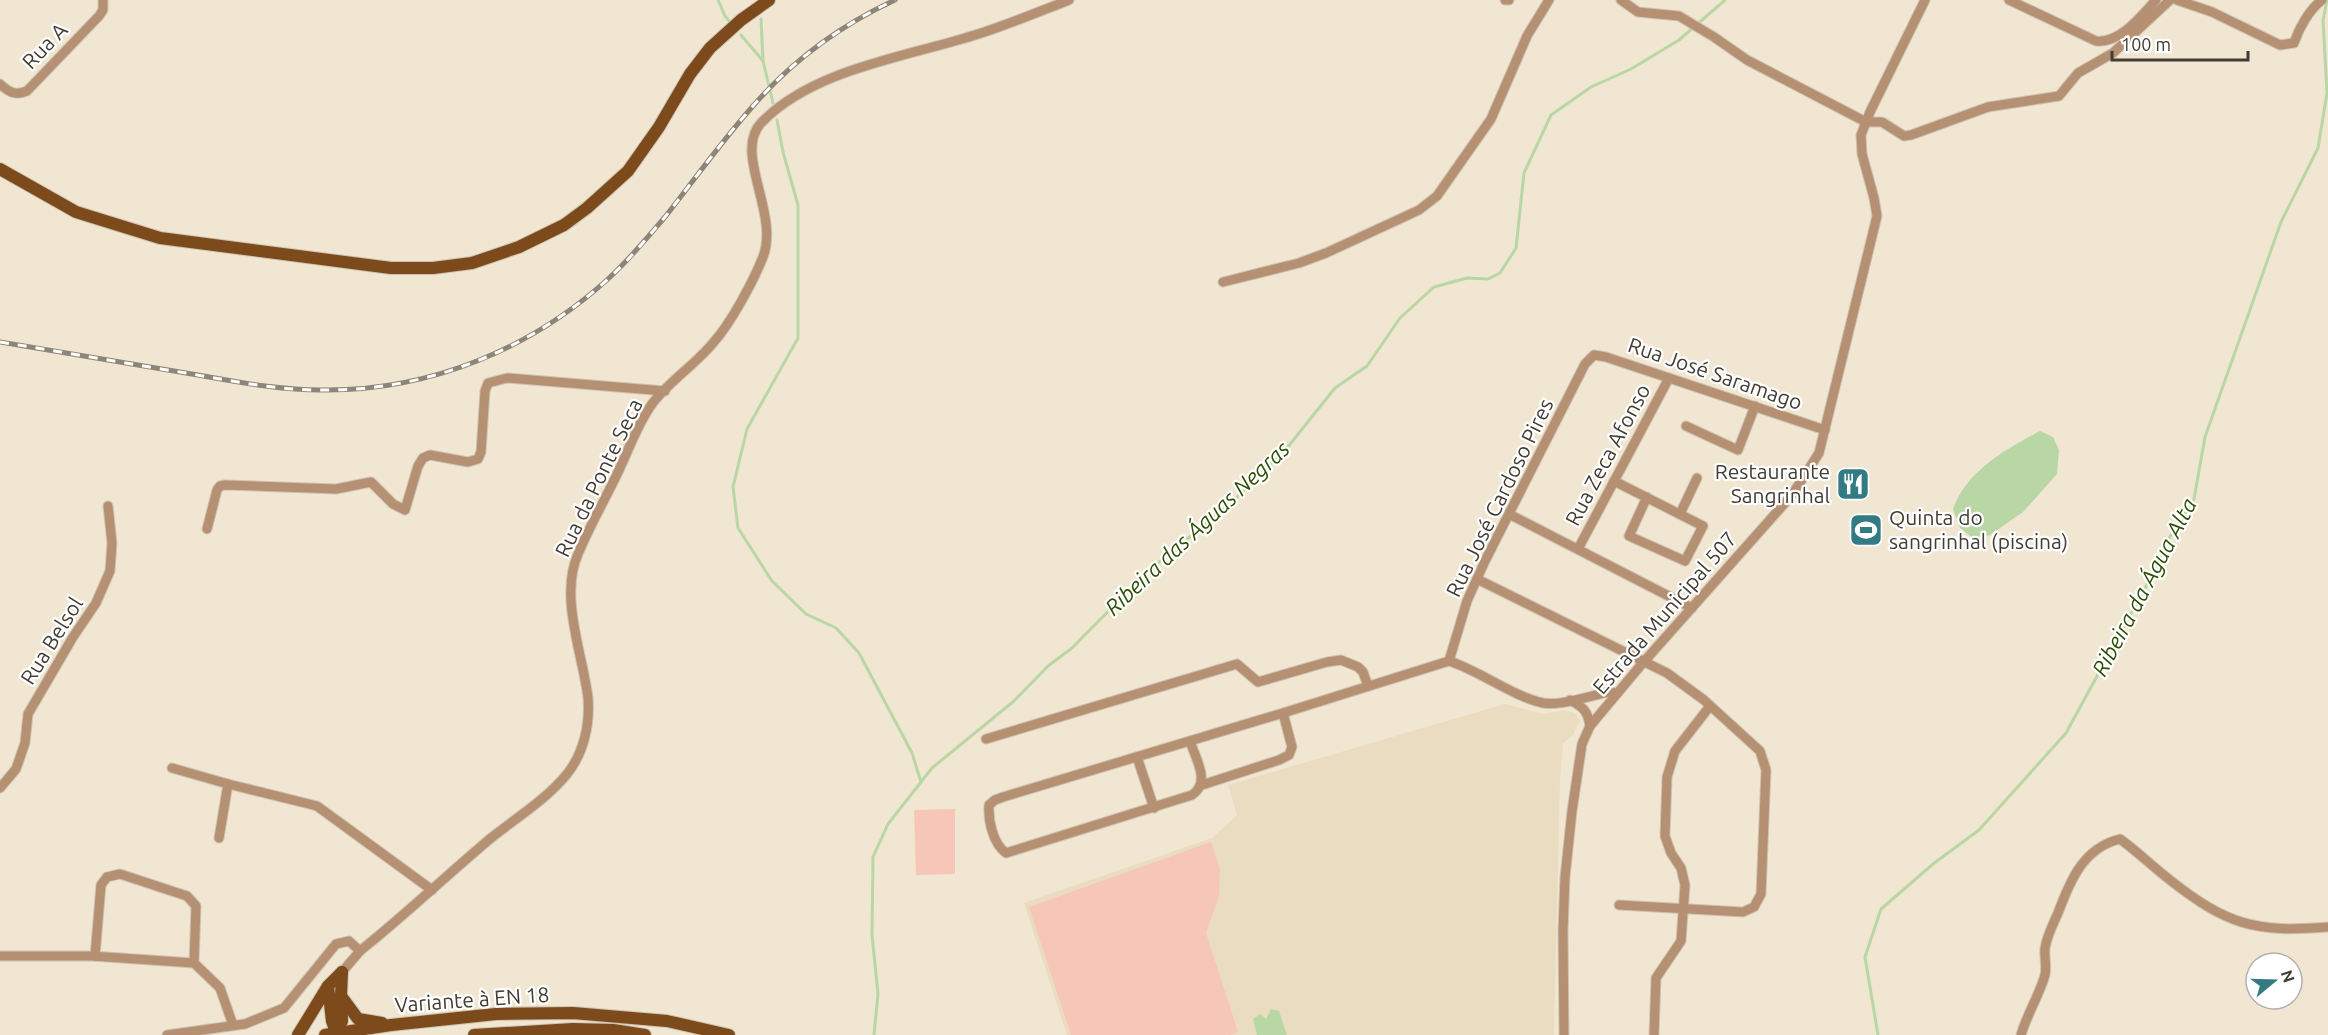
<svg xmlns="http://www.w3.org/2000/svg" width="2328" height="1035" viewBox="0 0 2328 1035" font-family="Ubuntu,sans-serif">
  <style>
    .built { fill: #eadcc0 }
    .green { fill: #f6c6b9 }
    .water { fill: #b9d7a5 }
    .lines { fill: none; stroke-linecap: round; stroke-linejoin: round }
    .stream { stroke: #b9d7a5; stroke-width: 3 }
    .minor-casing { stroke: #cec4b2; stroke-width: 11 }
    .major-casing { stroke: #cec4b2; stroke-width: 14 }
    .minor { stroke: #b59073; stroke-width: 9 }
    .major { stroke: #7d4b1b; stroke-width: 12 }
    .rail-casing { stroke: #8d8577; stroke-width: 5 }
    .rail { stroke: #fff; stroke-width: 3; stroke-dasharray: 9; stroke-linecap: butt }
    .labels { text-anchor: middle; stroke-width: 4.5; stroke-linejoin: round; paint-order: stroke }
    .street-label { font-size: 21px; fill: #413c34; stroke: #fff }
    .poi-label { font-size: 21px; fill: #413c34; stroke: #fff; text-anchor: end }
    .water-label { font-size: 22px; font-style: italic; fill: #2d4f05; stroke: #fff }
  </style>
  <rect width="100%" height="100%" fill="#f1e6d1"/>
  <path class="built" d="M1505,704L1543,714L1565,710L1575,713L1580,720L1573,735L1563,743L1560,779L1554,1035H1067L1024,903L1212,838L1237,815L1228,785Z"/>
  <g class="green">
    <path d="M955,809V874L916,875L914,810Z"/>
    <path d="M1211,842L1220,869L1219,896L1206,933L1238,1032L1230,1035H1071L1029,907Z"/>
  </g>
  <g class="water">
    <path d="M2040,431L2053,437L2059,450L2057,474L2023,512L1990,535L1974,539L1960,528L1953,509C1966,471 2006,449 2040,431Z"/>
    <path d="M1271,1009L1279,1011L1287,1035H1257L1253,1019L1260,1014L1266,1019Z"/>
  </g>
  <g class="lines">
    <g class="stream">
      <path d="M718,0L725,16L730,22"/>
      <path d="M761,19L763,61L773,103"/>
      <path d="M741,35L763,61"/>
      <path d="M777,120L783,152L798,205V338L747,429L733,487L738,528L772,581L806,614L836,628L859,653L912,753L921,782"/>
      <path d="M874,1035L878,994L872,935L873,857L888,824L932,768L1014,701L1048,666L1072,648L1147,572L1230,504L1287,448L1335,388L1367,366L1400,318L1434,287L1467,278L1488,279L1500,273L1516,248L1524,173L1551,115L1591,87L1631,69L1679,40L1725,0"/>
      <path d="M1878,1035L1865,957L1881,909L1933,864L1979,830L2066,733L2150,579L2168,540L2194,499L2205,437L2281,222L2318,148L2327,93L2323,20L2327,0"/>
    </g>
    <g class="minor-casing">
      <g id="minor">
        <path d="M1505,0H1509"/>
        <path d="M1621,0L1638,12L1679,16L1714,37L1747,60L1866,122H1882L1904,136L1911,135L1988,107L2059,96L2078,73L2113,53L2170,0"/>
        <path d="M2009,0L2096,41C2120,44 2141,16 2156,0"/>
        <path d="M2177,0L2212,12L2280,45L2294,43C2299,28 2309,10 2322,0"/>
        <path d="M0,84C9,92 15,96 27,91L99,16L103,10V0"/>
        <path d="M1223,282L1299,263L1326,253L1419,210L1437,196L1491,119L1527,36L1549,0"/>
        <path d="M1686,426L1738,450L1755,406"/>
        <path d="M1614,481L1703,526L1685,561L1629,536L1647,497"/>
        <path d="M1509,514L1692,608"/>
        <path d="M1680,514L1697,478"/>
        <path d="M207,529L217,490L220,486L225,485L336,489L371,482L393,504L405,510L418,466L423,458L430,455L468,462L478,459L481,452L485,391L488,383L507,378L665,391"/>
        <path d="M1578,549L1669,378"/>
        <path d="M1477,579L1667,673L1704,700L1760,751L1766,770L1761,894L1754,907L1743,912L1619,905"/>
        <path d="M1449,661L1467,601L1485,561L1585,364L1594,355L1606,357L1825,430"/>
        <path d="M1570,700C1583,707 1588,711 1590,726"/>
        <path d="M1283,713L1449,661C1480,671 1514,697 1543,703C1560,706 1591,696 1608,692L1617,693"/>
        <path d="M986,739L1237,664L1258,682L1327,662L1341,660L1358,667L1363,672L1368,686"/>
        <path d="M1190,741C1196,760 1211,782 1192,795L1006,853C993,844 988,820 989,805L995,800L1003,797L1283,713L1292,747L1289,755L1279,760L1202,785"/>
        <path d="M1137,757L1154,808"/>
        <path d="M172,768L228,784L317,806L432,890"/>
        <path d="M0,788L16,769L25,743L28,714L73,637L96,603L110,571L112,543L108,506"/>
        <path d="M219,838L228,784"/>
        <path d="M0,956H92L194,963L220,988L233,1025"/>
        <path d="M95,956L101,885L107,877L120,874L187,896L196,906L194,963"/>
        <path d="M342,972L360,951C405,915 447,875 491,838C516,818 547,799 567,774C584,753 590,724 588,698C583,655 559,597 578,554C590,525 606,498 619,470C629,449 638,423 652,404C668,382 695,365 713,343C731,323 753,282 763,257C780,213 732,152 762,122C814,69 906,57 975,35C1007,25 1038,12 1069,0"/>
        <path d="M167,1035L245,1024L284,1008L336,944L349,941L360,951"/>
        <path d="M1564,1035L1563,930L1565,877L1572,811L1582,744L1590,726L1641,665L1792,495L1819,453L1877,216L1874,198L1862,154L1861,135L1870,112L1925,0"/>
        <path d="M1654,1035L1656,978L1681,941L1685,885L1681,868L1671,853L1665,836L1667,777L1675,751L1710,706"/>
        <path d="M2021,1035C2027,1014 2039,996 2045,975C2047,966 2044,957 2045,948C2047,936 2053,924 2058,913C2070,881 2083,848 2120,839C2138,852 2153,867 2170,880C2227,925 2256,933 2328,927"/>
      </g>
    </g>
    <g class="major-casing">
      <g id="major">
        <path d="M0,169L76,212L160,238L391,268H433L472,263L519,247L564,225L587,208L628,171L659,127L690,74L710,48L741,20L769,0"/>
        <path d="M342,972L341,996L358,1019L382,1023"/>
        <path d="M298,1035L328,986"/>
        <path d="M325,1035L391,1025L496,1014L573,1013L667,1021L729,1035"/>
        <path d="M334,1035L342,1021L341,996"/>
        <path d="M337,1035L332,1021L328,986L342,972"/>
        <path d="M474,1035L573,1029L613,1030L645,1035"/>
      </g>
    </g>
    <use href="#minor" class="minor"/>
    <use href="#major" class="major"/>
    <g class="rail-casing">
      <path id="rail" d="M0,342C62,352 124,363 186,373C233,381 280,391 327,390C431,390 531,349 608,279C629,260 647,238 665,217C694,180 722,141 753,106C792,61 841,25 895,0"/>
    </g>
    <use href="#rail" class="rail"/>
  </g>
  <defs>
    <g id="restaurant-square" transform="scale(1.725)"><rect x="-9" y="-9" width="18" height="18" rx="4" fill="#337b83" stroke="#fff"/><path d="M-5-6h1v4h1v-4h1v4h1v-4h1v5L-1.5 .5V6h-2V.5L-5-1ZM5-6V6H3V1.5H1.5Q1.5-4 5-6Z" fill="#fff"/></g>
    <g id="stadium-square" transform="scale(1.725)"><rect x="-9" y="-9" width="18" height="18" rx="4" fill="#337b83" stroke="#fff"/><path d="M0-5a6.5 5 0 1 0 0 10a6.5 5 0 1 0 0-10ZM-3.5-1.8h7v3.6h-7Z" fill="#fff"/></g>
  </defs>
  <g fill-rule="evenodd">
    <use href="#restaurant-square" x="1853" y="484"/>
    <use href="#stadium-square" x="1866" y="530"/>
  </g>
  <g class="labels">
    <g class="street-label">
      <text transform="translate(45 46) rotate(-46)" y="7">Rua A</text>
      <text transform="translate(1715 374) rotate(19)" y="7">Rua José Saramago</text>
      <text transform="translate(1608 455) rotate(-62)" y="7">Rua Zeca Afonso</text>
      <text transform="translate(599 478) rotate(-64)" y="7">Rua da Ponte Seca</text>
      <text transform="translate(1500 498) rotate(-64)" y="7">Rua José Cardoso Pires</text>
      <text transform="translate(1665 613) rotate(-49)" y="7">Estrada Municipal 507</text>
      <text transform="translate(52 641) rotate(-58)" y="7">Rua Belsol</text>
      <text transform="translate(472 1000) rotate(-4)" y="7">Variante à EN 18</text>
    </g>
    <g class="poi-label">
      <text x="1830" y="479">Restaurante<tspan x="1830" dy="24">Sangrinhal</tspan></text>
      <text x="1889" y="525" text-anchor="start">Quinta do<tspan x="1889" dy="24">sangrinhal (piscina)</tspan></text>
    </g>
    <g class="water-label">
      <text transform="translate(1197 528) rotate(-43)" y="8">Ribeira das Águas Negras</text>
      <text transform="translate(2144 587) rotate(-62)" y="8">Ribeira da Água Alta</text>
    </g>
  </g>
  <g transform="translate(2274 981) rotate(71)"><circle r="28" fill="#ffffff" stroke="#b3b1ae" stroke-width="1.5"/>
  <path d="M0-4.5L10 22L0 15L-10 22Z" fill="#337b83"/>
  <text y="-9" font-size="16" font-weight="bold" text-anchor="middle" fill="#413c34">N</text>
  </g>
  <path d="M2112 51v9h136v-9" fill="none" stroke="#413c34" stroke-width="3"/>
  <text x="2121" y="51" font-size="18" fill="#413c34" stroke="#ffffff" stroke-width="4.5" paint-order="stroke">100 m</text>
</svg>
